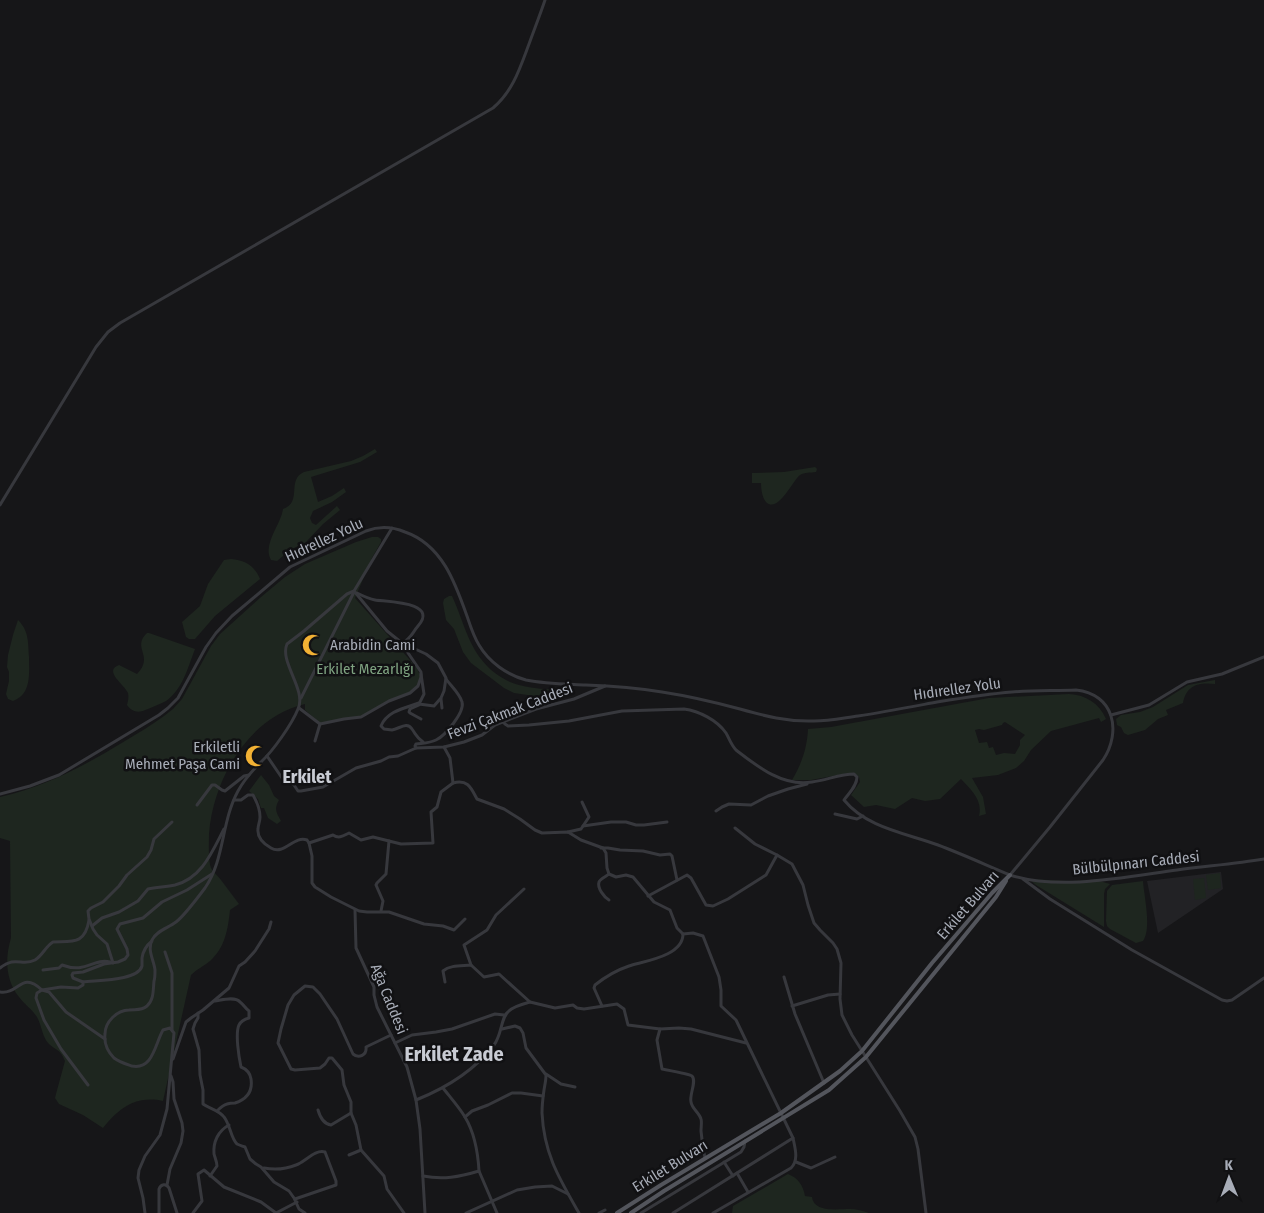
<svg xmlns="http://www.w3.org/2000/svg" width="1264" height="1213" viewBox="0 0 1264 1213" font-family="'Fira Sans Condensed',sans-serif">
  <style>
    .built { fill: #222225 }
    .green { fill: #1e261f; fill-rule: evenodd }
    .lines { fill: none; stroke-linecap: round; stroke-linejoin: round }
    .minor { stroke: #37383d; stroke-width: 3 }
    .major { stroke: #53555c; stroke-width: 4 }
    .labels { text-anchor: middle; stroke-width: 5; stroke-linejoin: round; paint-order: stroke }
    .street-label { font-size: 15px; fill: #a8adb8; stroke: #111113 }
    .poi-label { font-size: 15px; fill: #a8adb8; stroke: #111113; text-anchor: start }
    .park-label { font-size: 15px; fill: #7fa381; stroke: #111113 }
    .quarter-label { font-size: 18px; font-weight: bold; fill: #c9ccd4; stroke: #111113 }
    .district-label { font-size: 20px; font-weight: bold; fill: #c9ccd4; stroke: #111113 }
  </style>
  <rect width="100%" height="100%" fill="#161618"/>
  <path class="built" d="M1221,872L1223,889L1158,933L1147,881Z"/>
  <g class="green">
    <path d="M375,449L377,452L360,462L311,477L318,502L332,496L344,488L346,492L332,502L313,511L310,518L312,523L316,525L337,506L340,510L323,524L306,542L290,550L277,561L271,560C262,544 281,525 283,509C303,502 286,480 304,472L351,461L363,456Z"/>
    <path d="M815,467L817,469L816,472C810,473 805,472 800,475C793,480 778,514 766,502C762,497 761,489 761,483H752V473L784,472Z"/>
    <path d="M372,537H378L381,539V542L372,558L355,598L417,668L421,678L416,689L389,701L364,716L320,723L305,710V704C248,717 213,780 209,834C209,843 208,860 211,868C213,872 218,876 221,880C227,888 233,896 239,904L230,910C228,929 225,948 210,961C204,966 197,969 191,975L163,1101C136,1095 119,1108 103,1128L83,1115L59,1104L55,1098L56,1094L65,1061C60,1049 57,1051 49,1044C42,1037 42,1026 37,1017C32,1009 24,1004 19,997C5,979 5,958 11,938L10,841L0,838V797C47,786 84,766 125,741C138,733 152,725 164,716L173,709L182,699L211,646L220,634L261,597L285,577L305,564L356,542Z"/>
    <path d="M231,559C245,560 255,566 260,579L215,616L195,639H189L186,637L182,622L200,606L208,584L224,560Z"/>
    <path d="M449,596H452C465,624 469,653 495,673C502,678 510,683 519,685C533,689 547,689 561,690L563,693L562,696L541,697L514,693L504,688L471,663L463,652L454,629L446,620L443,603L444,599Z"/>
    <path d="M18,620C29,631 28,642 29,657C29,673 32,694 13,701L8,699L6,694L9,681V672L7,667L8,655L13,635Z"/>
    <path d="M147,633H149L195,649C188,667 183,689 166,701C161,704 154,706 148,709C139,713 133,713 127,705C128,701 129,697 128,693C124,684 103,671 119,665L137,674C155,656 131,648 147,633Z"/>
    <path d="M1215,680V684C1199,682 1186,685 1183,703L1166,710L1168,715L1158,719L1145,730L1128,735L1124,733L1121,727L1117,725L1116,719L1121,715L1140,712L1153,707L1188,685Z"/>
    <path d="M1069,694C1086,695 1099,703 1106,719L1101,722L1099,718L1051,731L1031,750L1024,761L1016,768L998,775L972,778L983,797L986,814L979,816C983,800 971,790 961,779L940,799L925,801L912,798L895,809L876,805L864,807L851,795L860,782L859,777L857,775L849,773L811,780H792C802,763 807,748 808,729L831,727L989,698ZM1005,722L1025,735L1020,740V745L1015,754L1004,753L996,755L993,747L989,748L987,742L979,743L975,730L979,729L984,730L1002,725L1003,723Z"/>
    <path d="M261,775L269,785L274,796L279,800C274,809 276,812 281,821L277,824L268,818L264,808H261L258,799L249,791Z"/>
    <path d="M1220,873L1221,888L1208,890L1206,875Z"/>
    <path d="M1204,878L1206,898L1195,900L1193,879Z"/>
    <path d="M1029,879L1068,881L1096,880L1110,884L1105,889L1104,894V927L1036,885Z"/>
    <path d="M1143,881C1144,896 1152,929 1143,941L1136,943L1110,929L1107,926L1106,921L1107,891L1112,885Z"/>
    <path d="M788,1174C798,1178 803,1185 805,1196L812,1197C814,1213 838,1209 850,1209C856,1209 863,1211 869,1213H732L733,1206Z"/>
  </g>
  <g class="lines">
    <g class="minor">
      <path d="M0,505L96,347L108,332L120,323L493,108C513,91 520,68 529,44C534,30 540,15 545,0"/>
      <path d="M354,591L387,631L402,643L426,654L438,663L446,678L444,691L441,698L434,706L419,704L424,694L421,674"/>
      <path d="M357,593C363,596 369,599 375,600C388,602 439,602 418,626C412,633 411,639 402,643"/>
      <path d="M301,698L354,592"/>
      <path d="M441,699L442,708"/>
      <path d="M419,703C405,708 387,711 381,726L384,729C384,729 392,730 392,730C399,729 407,721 412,729C417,736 415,736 423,742"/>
      <path d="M419,705L410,709L409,712L410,713L421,719"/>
      <path d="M299,708L320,724L344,719L361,717L389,701L410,693L418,686L421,677V672L402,644"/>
      <path d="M1111,715L1149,705L1187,682L1222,674L1264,657"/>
      <path d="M503,722L505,724L508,726L529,725L569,721L622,711L684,709C699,711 717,720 726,733C729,738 731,745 736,750C758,767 783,787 812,782C827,780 840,774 854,774L857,777C857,786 849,793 844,800C867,828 905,833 938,845C962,854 986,865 1010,875C1059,891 1126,877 1177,870C1206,866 1235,864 1264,859"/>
      <path d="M315,741L320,724"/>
      <path d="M416,748L415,746L416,744C423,743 430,743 436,740C445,736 465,712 462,702C460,694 451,686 446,679"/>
      <path d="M267,756L282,778L294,785L298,791H301L323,787L356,768L381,761L389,757L398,756L416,748L444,747L464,742L482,735L495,725L536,709L574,699L605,686"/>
      <path d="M453,783C468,779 471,788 477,799L504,809L520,819L535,830L542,833L568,832L581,840L603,848L606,853L607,868L609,874L616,877L626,875L633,877L654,902L670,910L677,928L683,934"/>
      <path d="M0,794L30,786L59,775L159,715L168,708L178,698L206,647L216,633L232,616L290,567L366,531C379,526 393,527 405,532C443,545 456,585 468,619C471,628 474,637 479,645C489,662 507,675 526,680C546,684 566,684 586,685C611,686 637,688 662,692C688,696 714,702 740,709C765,716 787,722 814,721C829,721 843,718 858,716C884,712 910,707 937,702C962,698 987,694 1012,692C1033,690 1054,691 1076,690C1114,694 1122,731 1103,760L1050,827L1010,875"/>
      <path d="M234,800H241L248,795H253C257,802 260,809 260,817C260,822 258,825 258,829C257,838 264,844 271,848C284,856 294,835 307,840L309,843L312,856V883L315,887L331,897L359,911L367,912H389L424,924L443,926L454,930L465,919"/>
      <path d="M197,805L212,785H215L222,790L225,791L244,776L249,775"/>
      <path d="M716,811L722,807L729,804L751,805L768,796L788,789L807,784"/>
      <path d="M835,814L857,819L863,816"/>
      <path d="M583,826L611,822H626L636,825H644L667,822"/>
      <path d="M735,828L755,844L777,855"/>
      <path d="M568,832L581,829L589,817L582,802"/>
      <path d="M309,843L333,835C339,839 343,836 349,833L361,840L373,837L389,841"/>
      <path d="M601,848H608L620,850L643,851L660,855L670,854L672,856L677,880"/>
      <path d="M1023,879L1050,899L1132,950L1222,1000L1227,1001L1232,1000L1264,978"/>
      <path d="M648,896L687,875L691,878L706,905L713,906L728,899L766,875L777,855L792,864L803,885L808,905L814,923L820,930L833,943L837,949L841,963L840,999L842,1015L852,1035L900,1111L915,1137L918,1149L926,1213"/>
      <path d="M609,900C604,897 597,888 599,882C600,879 607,876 609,874"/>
      <path d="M355,910L356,948L374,987V995L377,1007L407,1067L416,1100L420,1129L425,1213"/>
      <path d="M381,911L383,901L376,885L377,883L386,874L389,841L401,844L433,843L431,812L437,807L441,792L453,783L450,758L444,747"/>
      <path d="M92,926L102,918L119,912L138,901L148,889C157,887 166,887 175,885C202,878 212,852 224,829"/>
      <path d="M683,934L693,933L703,936L719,977L721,990V1006L736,1020L793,1138C795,1148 799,1160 791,1168L713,1213"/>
      <path d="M165,952L172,973V1030"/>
      <path d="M113,963L107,944L97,935L93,929L89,919L88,911L91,908L103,902L119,886L127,875L147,857L151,850L154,839L172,822"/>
      <path d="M471,965L464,945L487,930L496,915L524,889"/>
      <path d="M0,968C16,955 22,967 35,960C43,955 45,947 53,942C72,941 85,945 89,920"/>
      <path d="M43,970L59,968L62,965C86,974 93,958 110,962"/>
      <path d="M784,977L795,1014L824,1083"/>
      <path d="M83,982C96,980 138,981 142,966C142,963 142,960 142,958C143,951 147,945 152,941"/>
      <path d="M445,982L443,971C450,965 461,966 471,965L484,977L499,974L530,1002L555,1008L573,1005L577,1008L584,1009L617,1004L624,1009L628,1025L660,1029L679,1028L691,1029L746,1043"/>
      <path d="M0,992C19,995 21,970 42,990L61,987L78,988L83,985V982L73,978L72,975L73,973L83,972L104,964L118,962L125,959L128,955L127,949L117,929L120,924L143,918L162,902L187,890L212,874"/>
      <path d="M215,1001C222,1000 235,996 240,1002C244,1005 245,1008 249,1011V1018C245,1019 241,1021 239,1025C235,1033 239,1058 241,1067C246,1069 250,1072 251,1079C253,1092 247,1099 235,1103C232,1103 230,1103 227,1104C223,1105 220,1108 217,1111"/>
      <path d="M602,1006L594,988L595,985C605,977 617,970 629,966C645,961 683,956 683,934"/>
      <path d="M792,1006L828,995L840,994"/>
      <path d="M198,1013V1018L195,1023L193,1029L199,1050L200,1075L203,1090V1104C210,1109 219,1110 224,1117C230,1124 231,1139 237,1144C239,1145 242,1146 245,1147L250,1159L256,1164L261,1167L274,1182L289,1191L294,1198L299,1209L305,1213"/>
      <path d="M502,1029L515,1026L520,1028L523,1033L526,1048L546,1075C546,1080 545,1084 544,1090C543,1097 542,1105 542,1113C544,1154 559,1178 579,1213"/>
      <path d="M660,1029L657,1040L662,1069C667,1070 690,1074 692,1076C697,1081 689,1095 691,1102C692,1109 699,1112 701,1119C702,1122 701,1127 701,1131C702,1140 703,1149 705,1158"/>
      <path d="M395,1043L412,1035L436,1032L452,1029L495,1014L504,1015"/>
      <path d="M173,1059L186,1022L191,1018L203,1010L229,988L239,966L245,962L255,951L269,929L271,922"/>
      <path d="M546,1074L561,1084L575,1087"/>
      <path d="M88,1085L61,1049L44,1020L36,998L37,993L42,990L49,992L66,1012L105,1039"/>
      <path d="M443,1088C450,1097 459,1107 465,1117C474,1132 478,1153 479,1171"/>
      <path d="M416,1100C446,1088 474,1071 494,1045C502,1035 501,1016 509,1011C514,1006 523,1004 530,1002"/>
      <path d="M318,1110C320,1117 324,1124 331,1125L351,1113L356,1125L361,1150L384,1176L387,1189L404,1213"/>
      <path d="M351,1113V1102L344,1085L342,1070L332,1058H329L325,1064L320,1068L295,1070L291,1069L278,1043L281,1029L288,1005L294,995L305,986L313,987L320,994L337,1019L353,1054C359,1059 367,1055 366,1047L391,1035"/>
      <path d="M465,1117L472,1111L488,1105L512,1093H521L543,1096"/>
      <path d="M349,1155L361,1150"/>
      <path d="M724,1162L733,1176"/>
      <path d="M796,1162L811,1168L835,1157"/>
      <path d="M264,1168C275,1170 286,1169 296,1165C305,1162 315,1149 325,1152L336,1181V1185L295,1199"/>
      <path d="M737,1173L748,1192"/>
      <path d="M210,1176L217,1166C217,1162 215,1158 214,1154C213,1142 218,1131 229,1125"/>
      <path d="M423,1176C443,1180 459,1177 479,1171L497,1213"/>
      <path d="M167,1185L170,1169L181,1143L183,1131L182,1123L174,1099L173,1082L171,1076"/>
      <path d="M145,1213L143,1198L138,1178L139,1170L145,1156L160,1135L167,1109L174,1033L170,1028L163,1030C155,1044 153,1070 132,1066C126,1064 119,1062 114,1058C108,1052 104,1043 105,1034C105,1022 117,1010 129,1010C136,1009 141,1011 147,1006C154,1000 153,990 154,981C155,978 155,974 155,970C154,960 147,951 152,940C156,931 168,928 176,922C184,916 199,896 205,888C225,859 221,822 238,791C244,780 252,771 261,762C273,751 292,724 298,709C307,690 279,662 287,644L304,631L347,594L354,591L392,528"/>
      <path d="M159,1213V1189C161,1184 166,1183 169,1188L177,1213"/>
      <path d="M193,1213L202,1201L198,1174L204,1170L224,1187L261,1202L276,1213L297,1202"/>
      <path d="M466,1213L517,1190L535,1187L552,1186L568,1194"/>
      <path d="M599,1213L605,1210"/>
      <path d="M641,1213L741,1152L744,1147L745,1141"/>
      <path d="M673,1213L793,1138"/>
    </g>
    <g class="major">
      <path d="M617,1213L661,1185L781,1113L840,1071L862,1051L932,963L992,893L1010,875"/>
      <path d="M631,1213L664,1191L829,1090L866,1057L996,897L1006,881"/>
    </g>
  </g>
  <defs>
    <g id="mosque-bare" transform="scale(1.725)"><path d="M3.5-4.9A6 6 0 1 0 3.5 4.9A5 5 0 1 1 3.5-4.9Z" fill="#f2b134" stroke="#111113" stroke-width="2.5" paint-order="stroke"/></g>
  </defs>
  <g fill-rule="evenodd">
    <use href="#mosque-bare" x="313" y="645"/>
    <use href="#mosque-bare" x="256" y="756"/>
  </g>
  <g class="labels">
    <g class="street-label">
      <text transform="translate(324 540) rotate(-25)" y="5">Hıdrellez Yolu</text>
      <text transform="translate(957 689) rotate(-8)" y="5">Hıdırellez Yolu</text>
      <text transform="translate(510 711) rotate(-21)" y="5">Fevzi Çakmak Caddesi</text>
      <text transform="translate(1136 863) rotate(-6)" y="5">Bülbülpınarı Caddesi</text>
      <text transform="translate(968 905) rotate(-49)" y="5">Erkilet Bulvarı</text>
      <text transform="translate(389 999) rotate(68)" y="5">Ağa Caddesi</text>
      <text transform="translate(670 1166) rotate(-32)" y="5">Erkilet Bulvarı</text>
    </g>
    <g class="poi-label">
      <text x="330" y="650">Arabidin Cami</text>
      <text x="240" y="752" text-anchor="end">Erkiletli<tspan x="240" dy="17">Mehmet Paşa Cami</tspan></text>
    </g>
    <g class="park-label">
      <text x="365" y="674">Erkilet Mezarlığı</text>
    </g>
    <g class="quarter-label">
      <text x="307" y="783">Erkilet</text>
    </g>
    <g class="district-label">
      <text x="454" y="1061">Erkilet Zade</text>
    </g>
  </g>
  <g transform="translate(1229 1178) rotate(359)" stroke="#111113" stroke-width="4" paint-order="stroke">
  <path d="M0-4L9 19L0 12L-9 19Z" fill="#a8adb8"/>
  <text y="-8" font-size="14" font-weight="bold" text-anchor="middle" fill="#a8adb8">K</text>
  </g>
</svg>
